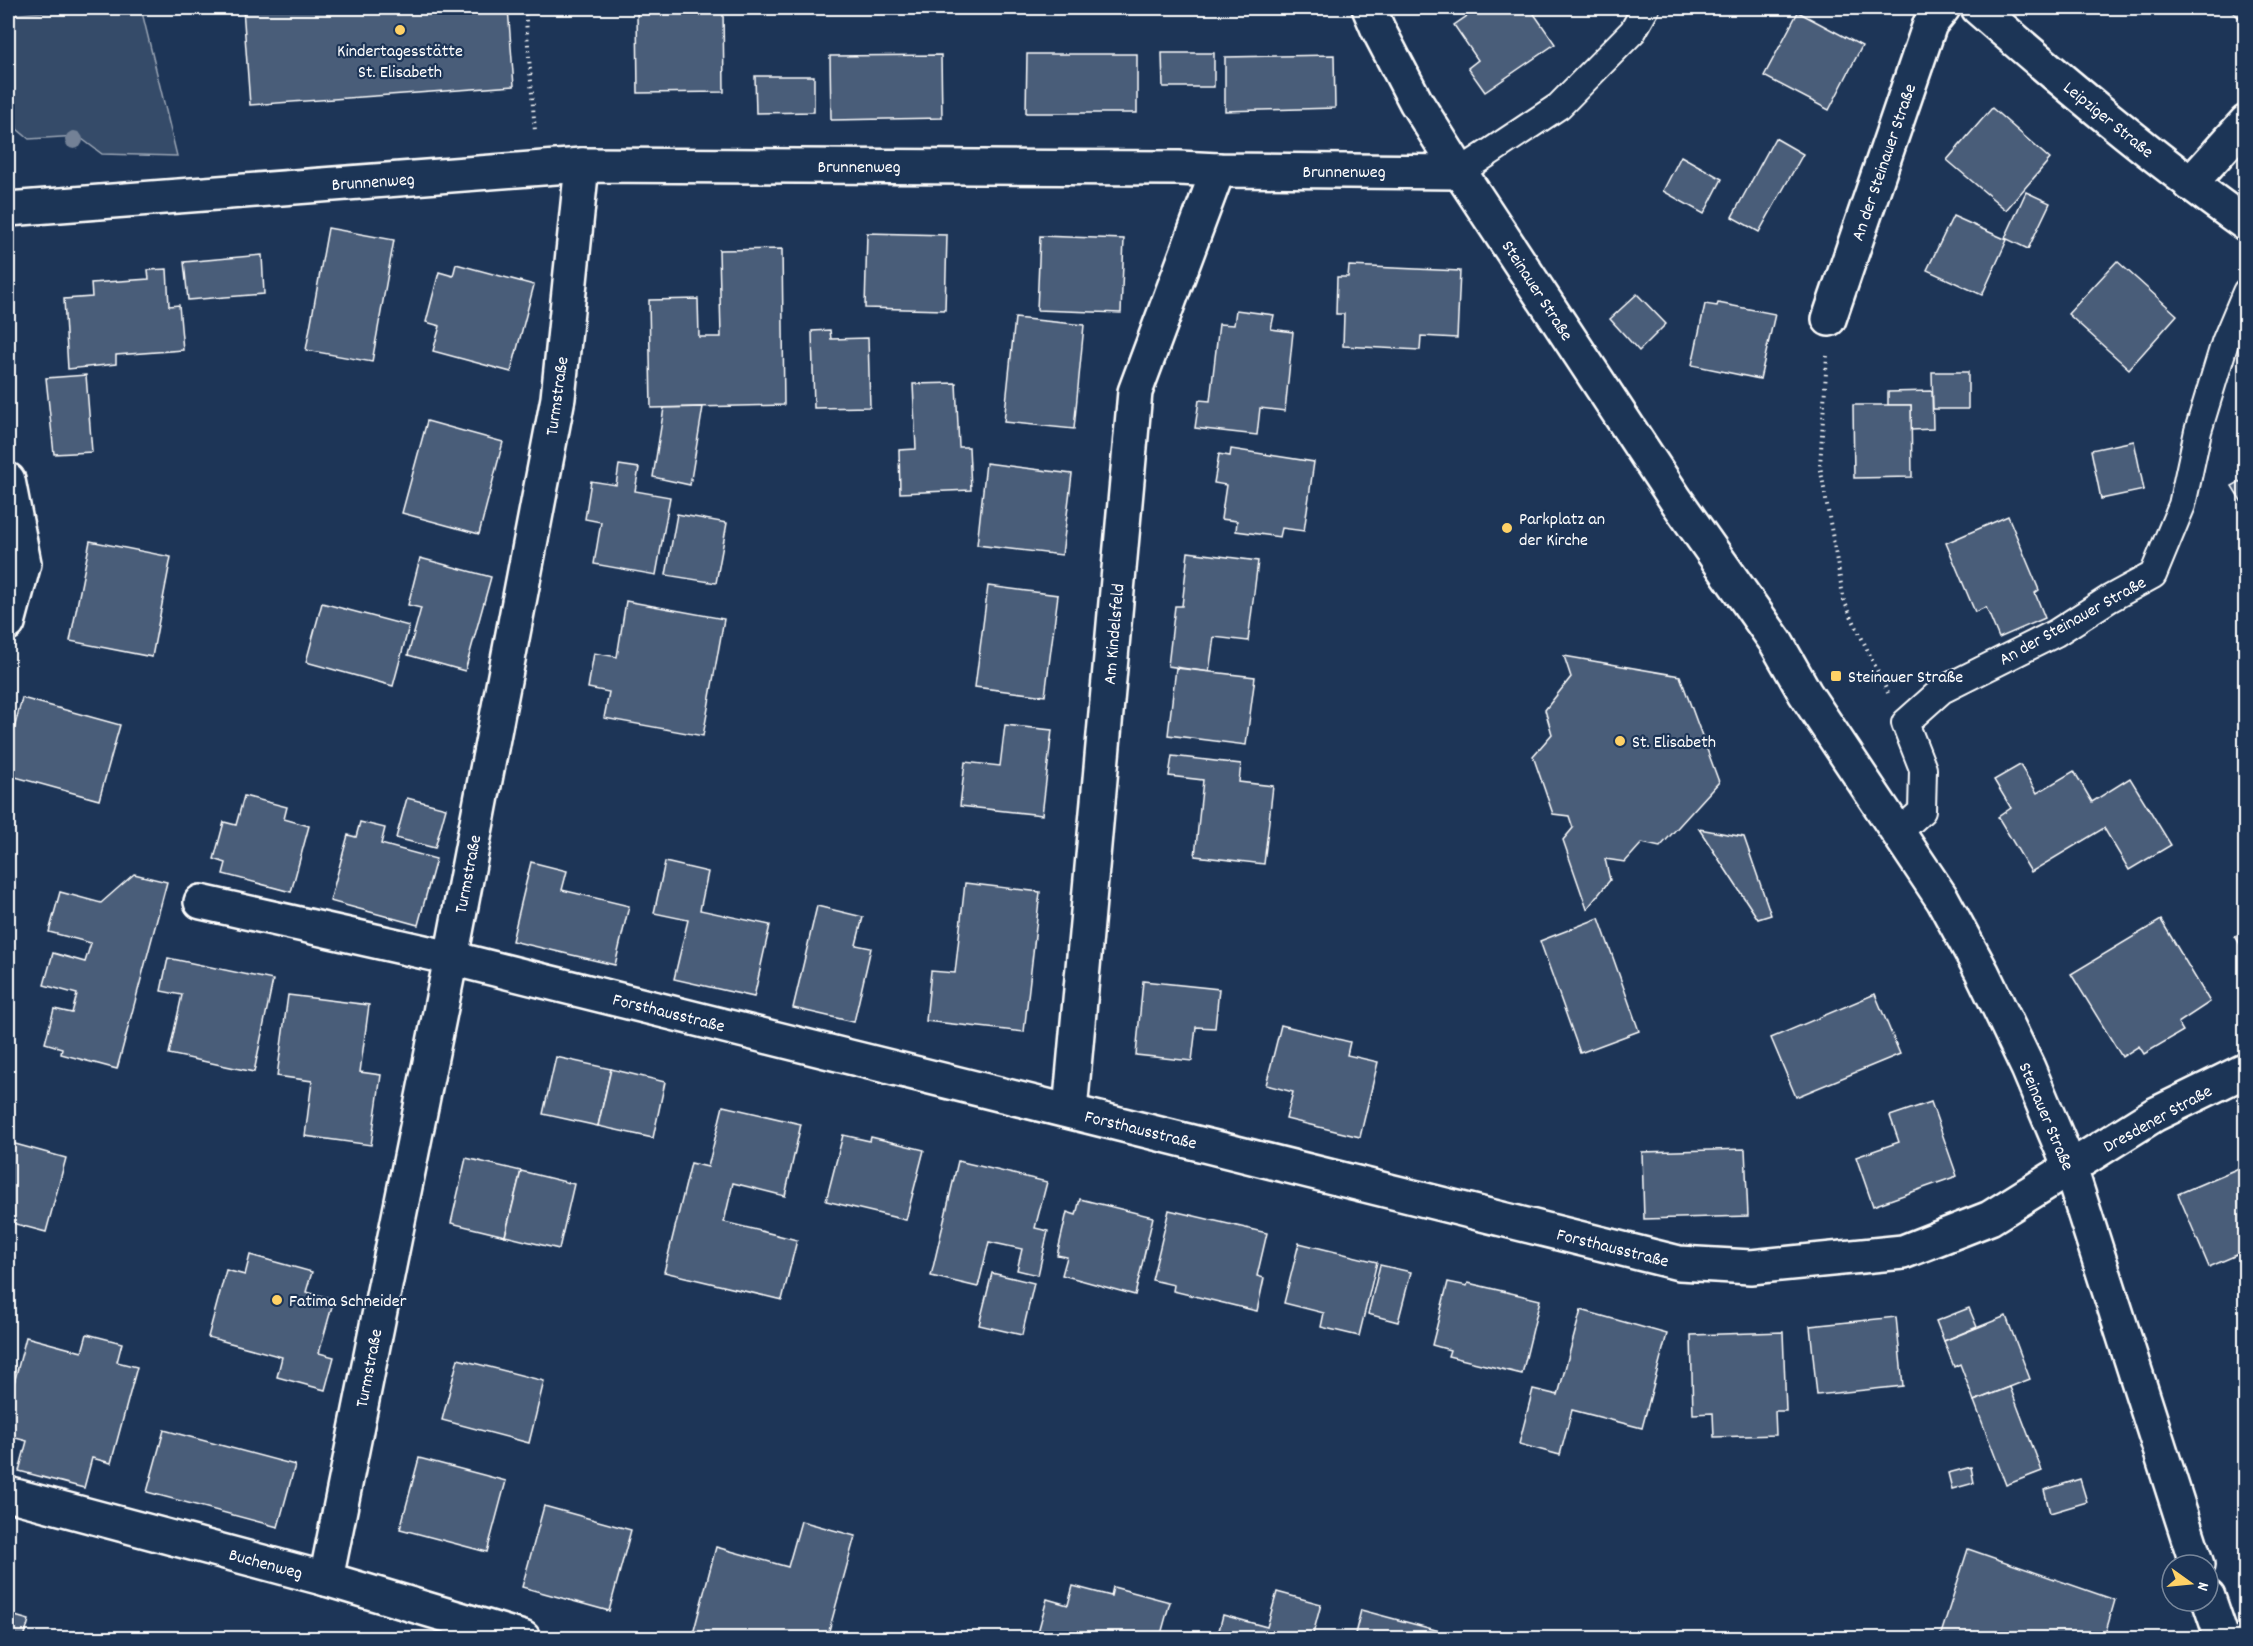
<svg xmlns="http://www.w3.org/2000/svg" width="2253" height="1646" viewBox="0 0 2253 1646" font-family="Dekko,sans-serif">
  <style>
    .green { fill: #364b69; stroke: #9aa5b4; stroke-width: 1.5 }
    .building { fill: #4a5d79; stroke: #fff; stroke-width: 1.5 }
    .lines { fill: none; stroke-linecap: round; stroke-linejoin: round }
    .lane-casing { stroke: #fff; stroke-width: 30 }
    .street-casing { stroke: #fff; stroke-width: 38 }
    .secondary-casing { stroke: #fff; stroke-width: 38 }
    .path { stroke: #fff; stroke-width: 4; stroke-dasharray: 1.5 4.5; stroke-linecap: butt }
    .lane { stroke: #1d3557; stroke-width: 26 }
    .street { stroke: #1d3557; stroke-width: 33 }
    .secondary { stroke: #1d3557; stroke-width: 33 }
    .tree { fill: #738196 }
    .poi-dot { fill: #ffd166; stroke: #1d3557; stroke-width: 2 }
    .labels { text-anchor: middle; stroke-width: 4.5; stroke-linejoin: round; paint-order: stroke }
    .poi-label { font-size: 18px; fill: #fff; stroke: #1d3557; text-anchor: start }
    .street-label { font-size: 18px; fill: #fff; stroke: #1d3557 }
  </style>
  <rect width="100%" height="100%" fill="#1d3557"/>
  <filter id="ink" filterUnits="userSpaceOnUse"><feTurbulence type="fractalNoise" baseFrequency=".0167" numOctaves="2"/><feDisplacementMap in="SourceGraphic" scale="12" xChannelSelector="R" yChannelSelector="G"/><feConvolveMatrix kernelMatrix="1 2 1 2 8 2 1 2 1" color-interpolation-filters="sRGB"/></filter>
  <g filter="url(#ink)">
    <path class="green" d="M74,8H141L177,156L102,154L78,136L29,139L17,129L8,66V15L47,12Z"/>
    <g class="building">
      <path d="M243,8H508L514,86L250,105Z"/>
      <path d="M1479,8H1530L1555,44L1485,92L1468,68L1478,60L1454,25Z"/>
      <path d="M2227,8H2246V23Z"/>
      <path d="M723,9L724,92L638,93L637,10Z"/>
      <path d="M1798,12L1862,46L1829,110L1764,76Z"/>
      <path d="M1162,53H1214V87H1163Z"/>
      <path d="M1027,54H1137V113H1026Z"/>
      <path d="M941,55L942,118L831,120L830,56Z"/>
      <path d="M1334,55L1335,108L1225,111V57Z"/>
      <path d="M755,76H814V112L756,113Z"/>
      <path d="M1992,108L2050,159L2006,210L1947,160Z"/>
      <path d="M1775,138L1803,154L1759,232L1732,217Z"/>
      <path d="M1681,156L1722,179L1704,214L1663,191Z"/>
      <path d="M2026,192L2050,203L2028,249L2005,238Z"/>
      <path d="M1953,216L2007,240L1982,295L1927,270Z"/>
      <path d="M328,228L394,240L372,362L306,350Z"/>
      <path d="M867,233L947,235L945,310L865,308Z"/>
      <path d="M1040,236L1124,239L1121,313L1037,310Z"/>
      <path d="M782,249L784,405L651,408L649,300L698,299L699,337H721L719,250Z"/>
      <path d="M262,255L264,294L188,300L184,262Z"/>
      <path d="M2117,261L2177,315L2129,369L2068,314Z"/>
      <path d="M456,264L534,285L511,372L433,351L440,326L426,322L439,272L453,276Z"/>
      <path d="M1349,266L1460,271L1457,338L1421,336L1420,350L1343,346L1344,314H1336L1337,277H1348Z"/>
      <path d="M167,269L169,306L179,305L183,350L116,355V364L68,369L64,299L92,297L91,283L149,279L148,270Z"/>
      <path d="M1637,294L1666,324L1639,351L1610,319Z"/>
      <path d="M1718,303L1775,314L1760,379L1692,365L1705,304L1717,306Z"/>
      <path d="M1236,310L1274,315L1271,329L1293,332L1285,411L1260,408L1257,435L1195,428L1199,400L1210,401L1219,324L1234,325Z"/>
      <path d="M1015,318L1084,325L1074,429L1004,422Z"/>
      <path d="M830,330L831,339L868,338L870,407L814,408L812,331Z"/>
      <path d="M1932,372H1968V409H1933Z"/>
      <path d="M86,375L92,452L54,454L46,378Z"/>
      <path d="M956,383L959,447H969L971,490L900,493L899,450L916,449L913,384Z"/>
      <path d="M1932,391L1933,429L1911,430V405H1888V392Z"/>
      <path d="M1853,405H1911L1912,477L1854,478Z"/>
      <path d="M703,407L690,485L653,477L664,408Z"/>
      <path d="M427,421L503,442L479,534L402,513Z"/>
      <path d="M2134,441L2144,490L2101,499L2091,450Z"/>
      <path d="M1231,449L1314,462L1304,531L1282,528L1280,537L1236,531L1237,521L1221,519L1226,485L1214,483L1219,454L1230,456Z"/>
      <path d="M986,463L1072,474L1062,555L977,545Z"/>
      <path d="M619,465L639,468L635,491L670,497L656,575L594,564L601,522L585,519L591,481L616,485Z"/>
      <path d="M2246,478V509L2232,486Z"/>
      <path d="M677,514L727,523L716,583L666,575Z"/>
      <path d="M2008,516L2039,590L2035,593L2045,618L1999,638L1986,607L1975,612L1946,543Z"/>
      <path d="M90,541L171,557L152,657L70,641Z"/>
      <path d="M1188,552L1258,561L1248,641L1214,637L1209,672L1168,666L1175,606H1182Z"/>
      <path d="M420,558L491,577L465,671L408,655L421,608L408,605Z"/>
      <path d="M988,586L1058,595L1045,696L975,687Z"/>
      <path d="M626,601L724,619L703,736L604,718L609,692L588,688L594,653L617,657Z"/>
      <path d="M322,603L409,626L393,686L306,662Z"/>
      <path d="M1564,656L1680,676L1719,782L1660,847L1642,843L1625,862L1605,859L1610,880L1587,909L1563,840L1573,828L1569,816L1553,814L1533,756L1552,734L1545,710L1571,677Z"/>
      <path d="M1176,668L1255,677L1246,745L1168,735Z"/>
      <path d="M22,698L120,725L99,800L8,775V752Z"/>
      <path d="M1005,725L1052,730L1042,815L960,806L965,762L1000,766Z"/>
      <path d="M1172,756L1241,764L1239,782L1273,786L1264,864L1195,856L1203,780L1169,776Z"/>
      <path d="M2020,765L2037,793L2074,771L2092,802L2130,778L2171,845L2129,870L2104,828L2031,872L1998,817L2011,808L1994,780Z"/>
      <path d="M244,796L287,807L284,819L309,826L291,892L223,874L226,863L214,859L224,822L236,825Z"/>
      <path d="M407,798L446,808L435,848L396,838Z"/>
      <path d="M360,822L385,828L381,844L436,859L418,925L330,901L348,835L356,837Z"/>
      <path d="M1699,829L1744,837L1771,915L1758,919Z"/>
      <path d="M531,862L567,871L562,890L629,906L615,965L512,941Z"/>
      <path d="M665,862L708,872L700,910L770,925L754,997L674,979L688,920L654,913Z"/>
      <path d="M134,874L167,882L117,1069L61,1054L62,1048L45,1043L54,1009L72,1013L77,994L44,985L53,953L85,962L91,943L49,932L60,892L101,903Z"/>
      <path d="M965,883L1040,892L1024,1032L926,1021L931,971L955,973Z"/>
      <path d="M817,906L863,917L856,945L871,948L854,1022L793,1008Z"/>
      <path d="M1599,918L1639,1031L1580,1053L1540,941Z"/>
      <path d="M2161,920L2210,1002L2178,1023L2183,1031L2144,1054L2139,1046L2122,1057L2071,974Z"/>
      <path d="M2246,930V954L2235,936Z"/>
      <path d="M168,958L273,980L254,1072L169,1054L182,995L161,991Z"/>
      <path d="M1143,981L1219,989L1215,1028L1196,1027L1192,1061L1136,1055Z"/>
      <path d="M1875,994L1900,1054L1796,1097L1771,1038Z"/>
      <path d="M288,995L369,1005L360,1072L381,1075L371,1145L305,1136L312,1081L277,1076Z"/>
      <path d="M1281,1025L1350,1042L1347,1055L1378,1062L1360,1137L1286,1119L1293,1092L1266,1085Z"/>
      <path d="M556,1057L611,1069L598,1126L543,1114Z"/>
      <path d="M611,1069L665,1082L653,1138L598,1126Z"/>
      <path d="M1931,1102L1957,1176L1873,1206L1856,1157L1899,1142L1890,1116Z"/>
      <path d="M723,1106L801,1124L785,1196L733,1183L724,1222L797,1240L782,1300L664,1272L691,1163L708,1167Z"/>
      <path d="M843,1135L870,1141L871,1137L924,1150L906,1220L826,1201Z"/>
      <path d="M8,1142L66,1158L46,1232L8,1222Z"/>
      <path d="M1745,1149L1748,1216L1644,1219L1642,1152Z"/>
      <path d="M466,1158L521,1171L505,1236L451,1223Z"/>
      <path d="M958,1161L1047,1182L1035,1228L1048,1231L1038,1275L1017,1270L1022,1249L989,1242L978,1287L931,1276Z"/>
      <path d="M2246,1165V1251L2209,1267L2178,1194Z"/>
      <path d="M521,1171L574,1184L559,1249L505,1236Z"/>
      <path d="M1080,1199L1153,1217L1135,1295L1062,1275L1067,1257L1057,1255L1067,1212L1076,1215Z"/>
      <path d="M1169,1210L1267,1233L1257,1276L1264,1278L1257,1311L1173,1291L1174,1285L1152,1280Z"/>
      <path d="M1299,1243L1377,1262L1359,1336L1321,1327L1324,1313L1284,1303Z"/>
      <path d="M250,1255L312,1272L306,1292L334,1299L319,1353L334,1357L325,1390L277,1377L282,1357L208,1337L226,1270L245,1275Z"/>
      <path d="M1380,1265L1411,1272L1398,1322L1368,1314Z"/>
      <path d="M992,1273L1034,1283L1022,1335L979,1325Z"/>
      <path d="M1448,1282L1467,1286L1468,1283L1540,1300L1522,1374L1448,1356L1450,1350L1432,1345Z"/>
      <path d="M1969,1308L1977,1327L1944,1341L1936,1321Z"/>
      <path d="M1581,1310L1667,1334L1642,1428L1572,1410L1560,1455L1519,1444L1533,1389L1558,1395Z"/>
      <path d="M2006,1316L2030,1379L1974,1401L1960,1364L1954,1367L1944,1341Z"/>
      <path d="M1896,1317L1903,1386L1817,1395L1810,1326Z"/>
      <path d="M1783,1332L1786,1411H1775L1776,1435L1714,1437L1713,1413L1693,1414L1691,1335Z"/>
      <path d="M87,1334L122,1343L117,1362L137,1367L111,1463L92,1458L84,1488L19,1471L27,1441L8,1436V1406L26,1337L82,1352Z"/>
      <path d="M458,1359L544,1381L529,1443L442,1420Z"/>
      <path d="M2010,1387L2042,1471L2006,1485L1974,1401Z"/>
      <path d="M164,1430L295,1465L278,1527L147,1492Z"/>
      <path d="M419,1458L506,1481L487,1552L400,1529Z"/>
      <path d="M1971,1467L1974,1483L1952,1489L1948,1473Z"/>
      <path d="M2080,1479L2087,1502L2050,1513L2044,1490Z"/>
      <path d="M544,1506L631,1530L609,1611L522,1587Z"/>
      <path d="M801,1521L855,1536L827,1638H709L693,1634L716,1547L788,1567Z"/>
      <path d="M1968,1549L2115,1600L2104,1638L1940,1637Z"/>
      <path d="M1073,1586L1111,1596L1113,1587L1170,1602L1160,1638H1045L1037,1636L1047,1599L1068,1605Z"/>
      <path d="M1277,1592L1321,1604L1312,1638H1217L1223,1615L1267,1627Z"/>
      <path d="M1361,1610L1466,1638H1354Z"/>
      <path d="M8,1614L29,1620L24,1638H8Z"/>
    </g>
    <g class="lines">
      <g class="lane-casing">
        <g id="lane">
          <path d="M1460,172L1559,106L1633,31L1646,8"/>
          <path d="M1899,832L1922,811L1923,769L1905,723L1942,690L2056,633L2109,599L2153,575L2182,505L2198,431L2225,342L2246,292"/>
        </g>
      </g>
      <g class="street-casing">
        <g id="street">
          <path d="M2190,184L2246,122"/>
          <path d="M8,209L582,165L1179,168L1218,170L1460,172"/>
          <path d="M1829,319L1930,24L1943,8"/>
          <path d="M8,480L24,563L8,623"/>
          <path d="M201,902L451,958L1679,1263L1751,1267L1903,1252L1990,1218L2154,1115L2246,1070"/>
          <path d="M1070,1111L1135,392L1218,170"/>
          <path d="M8,1494L326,1579L523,1638"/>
          <path d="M326,1579L451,958L558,398L582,165"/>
        </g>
      </g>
      <g class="secondary-casing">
        <g id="secondary">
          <path d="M1369,8L1378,29L1416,102L1460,172L1676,500L1776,642L1805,693L1943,900L1982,972L2028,1068L2070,1168L2197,1565"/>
          <path d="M1978,8C2064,83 2152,157 2246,224"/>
          <path d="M2208,1597L2222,1638"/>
        </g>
      </g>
      <g class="path">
        <path d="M525,8L535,131"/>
        <path d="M1827,356L1820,466L1844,601L1888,693"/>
      </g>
      <use href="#lane" class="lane"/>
      <use href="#street" class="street"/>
      <use href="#secondary" class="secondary"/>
    </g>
    <circle class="tree" cx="74" cy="140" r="9"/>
  </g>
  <g class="poi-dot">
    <circle cx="400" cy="30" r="6"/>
    <circle cx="1507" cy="528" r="6"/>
    <rect x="1830" y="670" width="12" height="12" rx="3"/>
    <circle cx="1620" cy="741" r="6"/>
    <circle cx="277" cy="1300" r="6"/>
  </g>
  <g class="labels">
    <g class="poi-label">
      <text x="400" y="56" text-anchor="middle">Kindertagesstätte<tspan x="400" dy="21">St. Elisabeth</tspan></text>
      <text x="1519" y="524">Parkplatz an<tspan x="1519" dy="21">der Kirche</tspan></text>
      <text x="1848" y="682">Steinauer Straße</text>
      <text x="1632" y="747">St. Elisabeth</text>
      <text x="289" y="1306">Fatima Schneider</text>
    </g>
    <g class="street-label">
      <text transform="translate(2109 119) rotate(39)" y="6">Leipziger Straße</text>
      <text transform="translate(1883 162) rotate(-71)" y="6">An der Steinauer Straße</text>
      <text x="859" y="172">Brunnenweg</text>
      <text x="1344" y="177">Brunnenweg</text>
      <text transform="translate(373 181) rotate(-4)" y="6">Brunnenweg</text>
      <text transform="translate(1538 290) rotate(57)" y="6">Steinauer Straße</text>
      <text transform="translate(556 396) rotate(-82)" y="6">Turmstraße</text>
      <text transform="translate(2072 620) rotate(-29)" y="6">An der Steinauer Straße</text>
      <text transform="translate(1113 634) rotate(-85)" y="6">Am Kindelsfeld</text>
      <text transform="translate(467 874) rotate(-79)" y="6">Turmstraße</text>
      <text transform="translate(669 1012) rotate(14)" y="6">Forsthausstraße</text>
      <text transform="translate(2047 1116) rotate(67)" y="6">Steinauer Straße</text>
      <text transform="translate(2157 1118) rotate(-29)" y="6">Dresdener Straße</text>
      <text transform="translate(1141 1129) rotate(14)" y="6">Forsthausstraße</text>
      <text transform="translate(1613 1247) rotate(14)" y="6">Forsthausstraße</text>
      <text transform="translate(368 1368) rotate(-79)" y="6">Turmstraße</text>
      <text transform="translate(266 1563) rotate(15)" y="6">Buchenweg</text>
    </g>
  </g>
  <rect width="2253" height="1646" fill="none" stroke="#1d3557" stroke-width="30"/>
  <rect x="15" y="15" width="2223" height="1616" fill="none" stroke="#fff" stroke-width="2" filter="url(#ink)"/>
  <g transform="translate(2190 1583) rotate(105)"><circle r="28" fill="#1d3557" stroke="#77869a" stroke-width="1.5"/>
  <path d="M0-4.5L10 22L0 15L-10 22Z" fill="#ffd166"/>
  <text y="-9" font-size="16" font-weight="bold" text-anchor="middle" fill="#ffffff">N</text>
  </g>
</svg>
